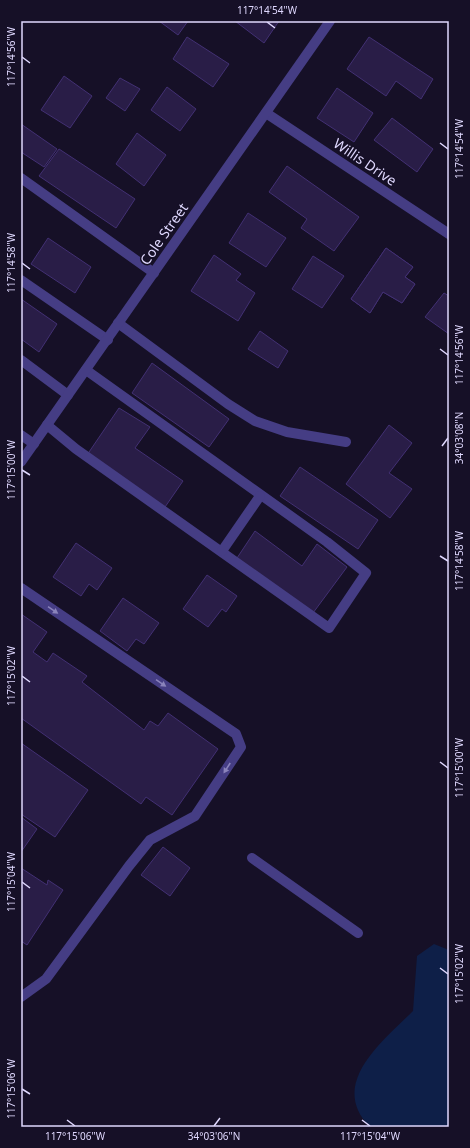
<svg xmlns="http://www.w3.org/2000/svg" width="470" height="1148" viewBox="0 0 470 1148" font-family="'Noto Sans',sans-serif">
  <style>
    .water { fill: #0e1f48 }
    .building { fill: #291d47; stroke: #423073 }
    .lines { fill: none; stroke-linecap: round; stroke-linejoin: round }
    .lane { stroke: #453d84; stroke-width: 10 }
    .street { stroke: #453d84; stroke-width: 10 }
    .oneway { fill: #8a83bb }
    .ticks { fill: none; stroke: #dfd8fe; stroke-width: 1.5 }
    .labels { text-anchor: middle; stroke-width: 3; stroke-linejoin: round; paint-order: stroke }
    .street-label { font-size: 14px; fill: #dfd8fe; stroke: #161027 }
    .neatline { fill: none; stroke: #dfd8fe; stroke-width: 1.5 }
    .ticks-label { font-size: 10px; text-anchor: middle; fill: #dfd8fe }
  </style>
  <rect width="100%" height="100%" fill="#161027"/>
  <path class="water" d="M434,944L449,950V1127H370C327,1084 384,1040 413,1011L417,956Z"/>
  <g class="building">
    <path d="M159,21H188L178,35Z"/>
    <path d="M235,21H279L264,43Z"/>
    <path d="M187,37L229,64L213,87L173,59Z"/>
    <path d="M369,37L433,79L421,99L396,81L386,96L347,69Z"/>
    <path d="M64,76L92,96L70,128L41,110Z"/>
    <path d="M120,78L140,89L125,111L106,98Z"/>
    <path d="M167,87L196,109L180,131L151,110Z"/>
    <path d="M337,88L373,113L354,142L317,118Z"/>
    <path d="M392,118L433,149L417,172L374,140Z"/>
    <path d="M21,124L57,149L44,167L21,152Z"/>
    <path d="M137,133L166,155L144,186L116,164Z"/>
    <path d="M59,149L135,199L116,228L39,176Z"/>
    <path d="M287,166L359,217L334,251L301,228L307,219L269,192Z"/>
    <path d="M248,213L286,238L266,267L229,243Z"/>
    <path d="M48,238L91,267L75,293L31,264Z"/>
    <path d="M386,248L413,267L405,277L415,284L402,303L383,292L370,313L351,299Z"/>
    <path d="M386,248L413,267L405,277L415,284L402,303L383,292L370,313L351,299Z"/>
    <path d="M214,255L241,274L236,280L255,293L238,321L191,291Z"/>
    <path d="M313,256L344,276L322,308L292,289Z"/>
    <path d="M444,293L449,296V334L425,317Z"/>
    <path d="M21,299L57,324L39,352L21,339Z"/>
    <path d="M260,331L288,351L278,368L248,349Z"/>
    <path d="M152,363L229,419L209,447L132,393Z"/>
    <path d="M119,408L150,427L135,448L183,481L165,507L87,455Z"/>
    <path d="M389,425L412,443L389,473L412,489L390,518L346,484Z"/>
    <path d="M300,467L378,520L358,549L280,496Z"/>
    <path d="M255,531L302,566L317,544L347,567L313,613L237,558Z"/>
    <path d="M76,543L112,568L97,590L89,584L81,596L53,577Z"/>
    <path d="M207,575L237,596L226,612L222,609L208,627L183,609Z"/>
    <path d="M123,598L159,623L144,644L136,639L127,651L100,631Z"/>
    <path d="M21,614L47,632L33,652L47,662L53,653L87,676L82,682L144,730L150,721L158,726L168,713L218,749L172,815L146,797L141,804L21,718Z"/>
    <path d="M21,743L88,790L55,837L21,814Z"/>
    <path d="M21,817L37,829L21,852Z"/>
    <path d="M163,847L190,868L170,896L141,875Z"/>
    <path d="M21,868L47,885L48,880L63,890L27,945L21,941Z"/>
  </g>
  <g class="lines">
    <g class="lane">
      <path d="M21,178L154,273"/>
      <path d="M21,280L108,340"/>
      <path d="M118,323L228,404L255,421L287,432L346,442"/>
      <path d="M21,360L68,395"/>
      <path d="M47,425L76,449L329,628L366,573L327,542L86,370"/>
      <path d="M21,435L34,444"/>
      <path d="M222,551L260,496"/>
      <path d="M21,588L236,734L241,747L195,816L150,840L129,866L46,979L21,997"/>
      <path d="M252,858L358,933"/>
    </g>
    <g class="street">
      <path d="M266,113L449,234"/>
      <path d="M21,462L330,21"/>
    </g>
  </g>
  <defs><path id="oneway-solid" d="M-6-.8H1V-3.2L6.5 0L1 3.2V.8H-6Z"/></defs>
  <g class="oneway">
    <use href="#oneway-solid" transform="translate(53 610) rotate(34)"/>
    <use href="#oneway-solid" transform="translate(161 683) rotate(34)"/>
    <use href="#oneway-solid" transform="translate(227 768) rotate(123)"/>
  </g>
  <path class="ticks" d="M267,22L275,28M22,57L30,63M440,143L448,149M22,263L30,269M440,349L448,355M442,446L448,438M22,470L30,475M440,556L448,561M22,676L30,682M440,762L448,768M22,882L30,888M440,968L448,974M22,1089L30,1094M67,1120L75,1126M362,1120L370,1126M214,1126L220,1118"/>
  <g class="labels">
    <g class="street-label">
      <text transform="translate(365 162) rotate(34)" y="5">Willis Drive</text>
      <text transform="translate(164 234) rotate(-55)" y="5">Cole Street</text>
    </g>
  </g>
  <rect width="470" height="1148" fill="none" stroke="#161027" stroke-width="44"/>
  <rect x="22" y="22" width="426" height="1104" class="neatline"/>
  <g class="ticks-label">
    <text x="267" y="14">117°14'54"W</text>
    <text transform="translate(11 57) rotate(-90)" y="4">117°14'56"W</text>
    <text transform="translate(459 149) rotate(-90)" y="4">117°14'54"W</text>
    <text transform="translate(11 263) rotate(-90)" y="4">117°14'58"W</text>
    <text transform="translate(459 355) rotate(-90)" y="4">117°14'56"W</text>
    <text transform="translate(459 438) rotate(-90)" y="4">34°03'08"N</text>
    <text transform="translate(11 470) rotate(-90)" y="4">117°15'00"W</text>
    <text transform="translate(459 561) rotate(-90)" y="4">117°14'58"W</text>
    <text transform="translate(11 676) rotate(-90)" y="4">117°15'02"W</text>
    <text transform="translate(459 768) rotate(-90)" y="4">117°15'00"W</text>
    <text transform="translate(11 882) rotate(-90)" y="4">117°15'04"W</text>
    <text transform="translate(459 974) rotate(-90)" y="4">117°15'02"W</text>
    <text transform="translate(11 1089) rotate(-90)" y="4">117°15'06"W</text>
    <text x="75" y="1140">117°15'06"W</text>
    <text x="214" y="1140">34°03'06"N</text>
    <text x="370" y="1140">117°15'04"W</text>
  </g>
</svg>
